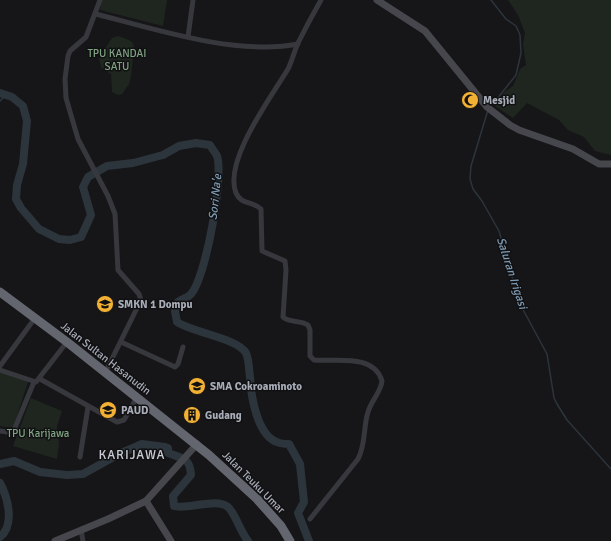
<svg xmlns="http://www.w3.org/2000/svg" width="611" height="541" viewBox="0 0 611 541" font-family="Signika,sans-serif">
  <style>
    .green { fill: #1e261f }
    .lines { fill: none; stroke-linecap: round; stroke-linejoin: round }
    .stream { stroke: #2c353c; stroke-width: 1.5 }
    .river { stroke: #2c353c; stroke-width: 8 }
    .street { stroke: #37383d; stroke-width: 5 }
    .secondary { stroke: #45474d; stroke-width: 7 }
    .highway { stroke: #63666e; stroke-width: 9 }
    .labels { text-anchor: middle; stroke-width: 3; stroke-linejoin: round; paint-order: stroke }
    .park-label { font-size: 11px; fill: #7fa381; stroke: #111113 }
    .poi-label { font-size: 11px; font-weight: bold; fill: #a8adb8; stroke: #111113; text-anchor: start }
    .street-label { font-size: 11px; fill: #a8adb8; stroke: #111113 }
    .water-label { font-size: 12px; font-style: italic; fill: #7f9bb3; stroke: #111113 }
    .quarter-label { font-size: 13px; letter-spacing: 1px; fill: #c9ccd4; stroke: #111113 }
  </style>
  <rect width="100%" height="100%" fill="#161618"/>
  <g class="green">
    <path d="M102,0H167L163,26L100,10Z"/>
    <path d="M508,0H611V155L595,151L584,137L568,130L559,120L527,103L513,118L495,106L504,92L513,86L520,69L526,65L523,44L525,33L518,15Z"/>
    <path d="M118,36C125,39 133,39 134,47L131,76L129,84L122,94L118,95L112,92L111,74L101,68L99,58L112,38Z"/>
    <path d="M0,372L29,379L13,428L0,426Z"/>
    <path d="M31,398L62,411L57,426L59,443L57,459L13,446Z"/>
  </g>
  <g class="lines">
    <g class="stream">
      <path d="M491,0L506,19L516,26L520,35L521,53L516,75L493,104"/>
      <path d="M0,101L6,95"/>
      <path d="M488,110L471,166L470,179L473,189L482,201L499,231L520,304L547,354L554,398L557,404L567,420L611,469"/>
    </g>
    <g class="river">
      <path d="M0,93L12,97L23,106L27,121L23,164L17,185L16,199L21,208L39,229L59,239L70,240L81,237L91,215L83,187L88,177L107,166L133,163L163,155L179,146L196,143L210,145C212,149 215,152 217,156C224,175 206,278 191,294C189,297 182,299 178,302L175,311L177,322C194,333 237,338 246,353C249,359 249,371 250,377C251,396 257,435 277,442C281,444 286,444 289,444L300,464L304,502L298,513L309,541"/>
      <path d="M0,464L14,461L40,472L67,475L83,474L119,454L142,444L165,447L168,448V453C184,459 190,458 191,475L173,496L174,506C188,510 217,497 228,507C235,513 240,531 248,541"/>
      <path d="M0,483C8,498 15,525 0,537"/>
    </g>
    <g class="street">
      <path d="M100,0L86,37L70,51L68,56L65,79L66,98L78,139L108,196L115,214L118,270L139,294L141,300L105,373"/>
      <path d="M96,14C154,29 237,56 298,44"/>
      <path d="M188,37L193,0"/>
      <path d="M121,342L175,367L178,364L183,347"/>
      <path d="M0,366L35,318"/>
      <path d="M0,370L36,382L67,342"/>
      <path d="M40,379L117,422L124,420L137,397"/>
      <path d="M0,431L7,432L14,430L34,382"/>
      <path d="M80,457L88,407"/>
      <path d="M310,519L358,459C366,444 363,428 368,412C371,401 381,392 382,381C374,353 335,362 314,360L310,356V330L308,325C300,320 289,323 283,317L286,270L285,261L262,251L261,209C253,201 241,205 236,193C223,161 272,96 288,69C292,61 294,52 298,43C305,29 313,14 321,0"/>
      <path d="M81,530L83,541"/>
    </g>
    <g class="secondary">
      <path d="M377,0L425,31L487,107L510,125L519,130L573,149L599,164H611"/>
      <path d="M146,501L171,541"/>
      <path d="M55,541L108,519L146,501L197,444"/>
    </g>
    <path class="highway" d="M0,292L67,342L209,455L257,499L281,526L290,541"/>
  </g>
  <defs>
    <g id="mosque-disc" transform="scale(0.9)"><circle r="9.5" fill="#f2b134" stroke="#111113"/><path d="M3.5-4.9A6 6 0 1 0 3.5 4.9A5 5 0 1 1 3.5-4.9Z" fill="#111"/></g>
    <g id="school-disc" transform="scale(0.9)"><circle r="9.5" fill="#f2b134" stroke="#111113"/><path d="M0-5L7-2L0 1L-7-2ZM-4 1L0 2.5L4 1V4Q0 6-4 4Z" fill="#111"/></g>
    <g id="building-disc" transform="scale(0.9)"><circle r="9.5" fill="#f2b134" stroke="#111113"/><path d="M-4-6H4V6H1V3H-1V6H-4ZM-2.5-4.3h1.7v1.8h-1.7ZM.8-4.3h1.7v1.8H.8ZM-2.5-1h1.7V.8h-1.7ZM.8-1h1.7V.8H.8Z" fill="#111"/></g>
  </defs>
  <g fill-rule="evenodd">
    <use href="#mosque-disc" x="470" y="100"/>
    <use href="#school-disc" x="105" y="304"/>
    <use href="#school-disc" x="197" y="386"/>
    <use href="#school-disc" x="108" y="410"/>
    <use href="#building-disc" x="192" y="415"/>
  </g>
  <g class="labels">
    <g class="park-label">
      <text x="117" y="57">TPU KANDAI<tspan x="117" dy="13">SATU</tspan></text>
      <text x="38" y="437">TPU Karijawa</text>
    </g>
    <g class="poi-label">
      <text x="483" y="104">Mesjid</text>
      <text x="118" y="308">SMKN 1 Dompu</text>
      <text x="210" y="390">SMA Cokroaminoto</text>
      <text x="121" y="414">PAUD</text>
      <text x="205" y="419">Gudang</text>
    </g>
    <g class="street-label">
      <text transform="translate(106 358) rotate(38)" y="4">Jalan Sultan Hasanudin</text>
      <text transform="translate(254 482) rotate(45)" y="4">Jalan Teuku Umar</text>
    </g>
    <g class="water-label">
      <text transform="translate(215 197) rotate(-84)" y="4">Sori Na'e</text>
      <text transform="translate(512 273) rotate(72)" y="4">Saluran Irigasi</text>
    </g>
    <g class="quarter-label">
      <text x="132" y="459">KARIJAWA</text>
    </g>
  </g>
</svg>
